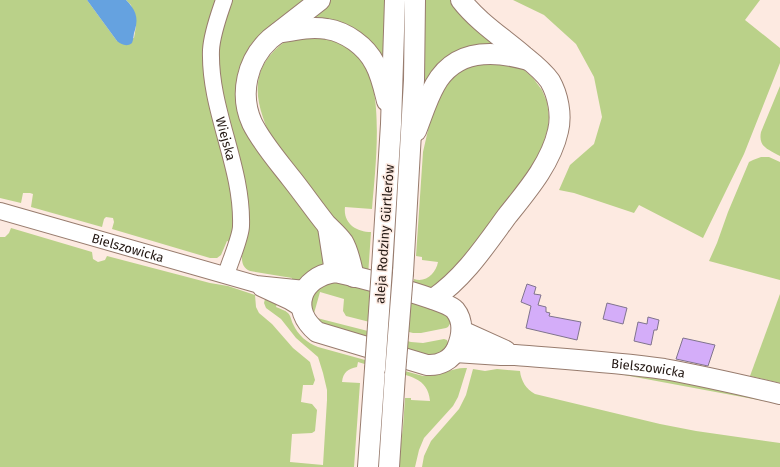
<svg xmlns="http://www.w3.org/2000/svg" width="780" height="467" viewBox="0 0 780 467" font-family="'Fira Sans',sans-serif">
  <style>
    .green { fill: #bad189 }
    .water { fill: #65a2e0 }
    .building { fill: #d4adf9; stroke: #80748d }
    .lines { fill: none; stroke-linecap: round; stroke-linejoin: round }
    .minor-casing { stroke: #987c6e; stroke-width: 18 }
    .major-casing { stroke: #987c6e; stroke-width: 22 }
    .minor { stroke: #fff; stroke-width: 16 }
    .major { stroke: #fff; stroke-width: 20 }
    .major-bridge-casing { stroke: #987c6e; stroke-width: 22; stroke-linecap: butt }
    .major-bridge { stroke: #fff; stroke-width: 20 }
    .labels { text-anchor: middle; stroke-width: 3; stroke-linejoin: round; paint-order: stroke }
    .street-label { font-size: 13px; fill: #231813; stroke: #fdeae1 }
  </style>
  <rect width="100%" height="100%" fill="#fdeae1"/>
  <g class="green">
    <path d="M0,0H87L117,41L134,38L136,26L131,5L126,0H218L209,23L238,216L232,243L227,241L221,255L217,258H210L112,229L114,222L113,218L106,217L104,219L102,227L31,207L33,194L30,193H23L21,203L0,198Z"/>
    <path d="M229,0H309L289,12L271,25L251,44L239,69L235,95L239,115L304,207L325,240L324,267L305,280L292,282V278L250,271C240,267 241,256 244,247L241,246L233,144L216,55Z"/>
    <path d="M330,0H389L383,71L304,17Z"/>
    <path d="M422,0H452L498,46L423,96Z"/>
    <path d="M513,0H760L745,20L780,48V63L744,154L703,238L639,205L634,213L574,193L559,190L570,165L594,144L602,117L594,77L576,44L544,15Z"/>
    <path d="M336,37C343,43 354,49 360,56C386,87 375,170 372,209L345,207C343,223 356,232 371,232L368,276L274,144C260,114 246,80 273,52C278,47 285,40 293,38C302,36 325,38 336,37Z"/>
    <path d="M483,60L522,68L533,78L542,90L547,102L549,117L548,128L540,154L533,169L440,289L413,290L414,279C426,283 436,273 438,262L422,260V257L416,256L423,152L431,117L437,98L457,71Z"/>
    <path d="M780,86V156C768,149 758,147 761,132Z"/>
    <path d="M761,157H769L780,162V280L709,261L717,243L728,212L749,162L753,160Z"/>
    <path d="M11,228L92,252L93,259L98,262L105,260L107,256L210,283L228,286L255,295L256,307L259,313L272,324L293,348L310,362L315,380L313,385H303L301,402L312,404L317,410L315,431L312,433L292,434L290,462L323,465L327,400V390L323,373L318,357L296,338L281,319L266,308L264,303L265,299L277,304L276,307C280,309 285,310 288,313C291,316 291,320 293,324C298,335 307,343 318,347L423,376C440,377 452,367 467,368L458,397L453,406L424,438L419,450L415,467H398L403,427L405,398H411V400L430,401C428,377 408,376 389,371L381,467H374L381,369L358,362L357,367C348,369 343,372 342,382L360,383L354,467H0V237H5L9,233Z"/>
    <path d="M338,281L437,309L445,314L451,322L448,327L446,328L421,333H413L350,317L346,316L343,311L344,299L320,292L313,317L411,342L423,343L444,339L447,340L449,345L446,350L432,357L340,333L312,318L308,305L317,286Z"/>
    <path d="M780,294V383L750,376Z"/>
    <path d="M473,369L485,371L497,369L520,371C521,381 526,389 535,394L660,424L696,431L780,443V467H422L424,456L431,441L459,409L466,395Z"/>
    <path d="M608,372L650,375L780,400V404Z"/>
  </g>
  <path class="water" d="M87,0H126C135,9 139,17 135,30C133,34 134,39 132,43C127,47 122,45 117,41Z"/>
  <g class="building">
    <path d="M527,284L536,287L534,294L541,295L538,305L546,307V312L550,313L549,316L581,322L577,340L526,328L531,306L521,302Z"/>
    <path d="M607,303L627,308L623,324L603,319Z"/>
    <path d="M648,317L659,320L657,330H654L651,345L634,341L638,322L647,324Z"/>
    <path d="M683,338L715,345L708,366L676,359Z"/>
  </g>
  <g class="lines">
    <g class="minor-casing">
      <g id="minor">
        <path id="s1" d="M224,0C219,15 212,33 211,50C209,110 243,166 241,226C241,237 229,264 226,275"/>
        <path id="s2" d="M0,211L256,284L305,289"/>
        <path d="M261,288L289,301L302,309"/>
      </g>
    </g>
    <g class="major-casing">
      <g id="major">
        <path d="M320,0L270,39C247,60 239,94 252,123C262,143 277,160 291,178C303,193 314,209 326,224C332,230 338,235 343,242C349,252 351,265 354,277"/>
        <path d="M278,33C294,30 311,26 327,29C346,32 366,46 375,64C381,75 384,89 387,101"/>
        <path d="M416,131C422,116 427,99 435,85C455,49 493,50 528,60"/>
        <path d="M328,227L335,272"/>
        <path d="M382,268L391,124L395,0"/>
        <path d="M335,272C354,276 446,299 455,310C464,321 462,336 457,348C452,360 439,366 427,365L317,332C289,309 301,277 335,272Z"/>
        <path d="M403,273L414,80L415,0"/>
        <path d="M433,299C464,278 485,246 507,216C527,191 551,163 558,131C562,115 558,95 550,81C543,71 534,64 524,56C503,38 478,22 461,0"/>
        <path d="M462,331L506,351"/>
        <path id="s3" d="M455,352L501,355H515C564,359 615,362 664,369C703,376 742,385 780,394"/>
        <path d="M368,467L375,369"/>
        <path d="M389,467L395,374"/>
      </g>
    </g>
    <use href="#minor" class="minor"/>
    <use href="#major" class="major"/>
    <g class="major-bridge-casing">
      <g id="major-bridge">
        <path d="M375,369L382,268"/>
        <path d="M395,374L403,273"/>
      </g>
    </g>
    <use href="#major-bridge" class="major-bridge"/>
  </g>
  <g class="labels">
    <g class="street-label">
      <text dy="5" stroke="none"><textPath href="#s1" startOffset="142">Wiejska</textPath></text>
      <text transform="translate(384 234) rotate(-86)" y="5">aleja Rodziny Gürtlerów</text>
      <text dy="5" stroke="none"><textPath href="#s2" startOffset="133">Bielszowicka</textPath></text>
      <text dy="5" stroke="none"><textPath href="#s3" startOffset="194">Bielszowicka</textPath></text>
    </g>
  </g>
</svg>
